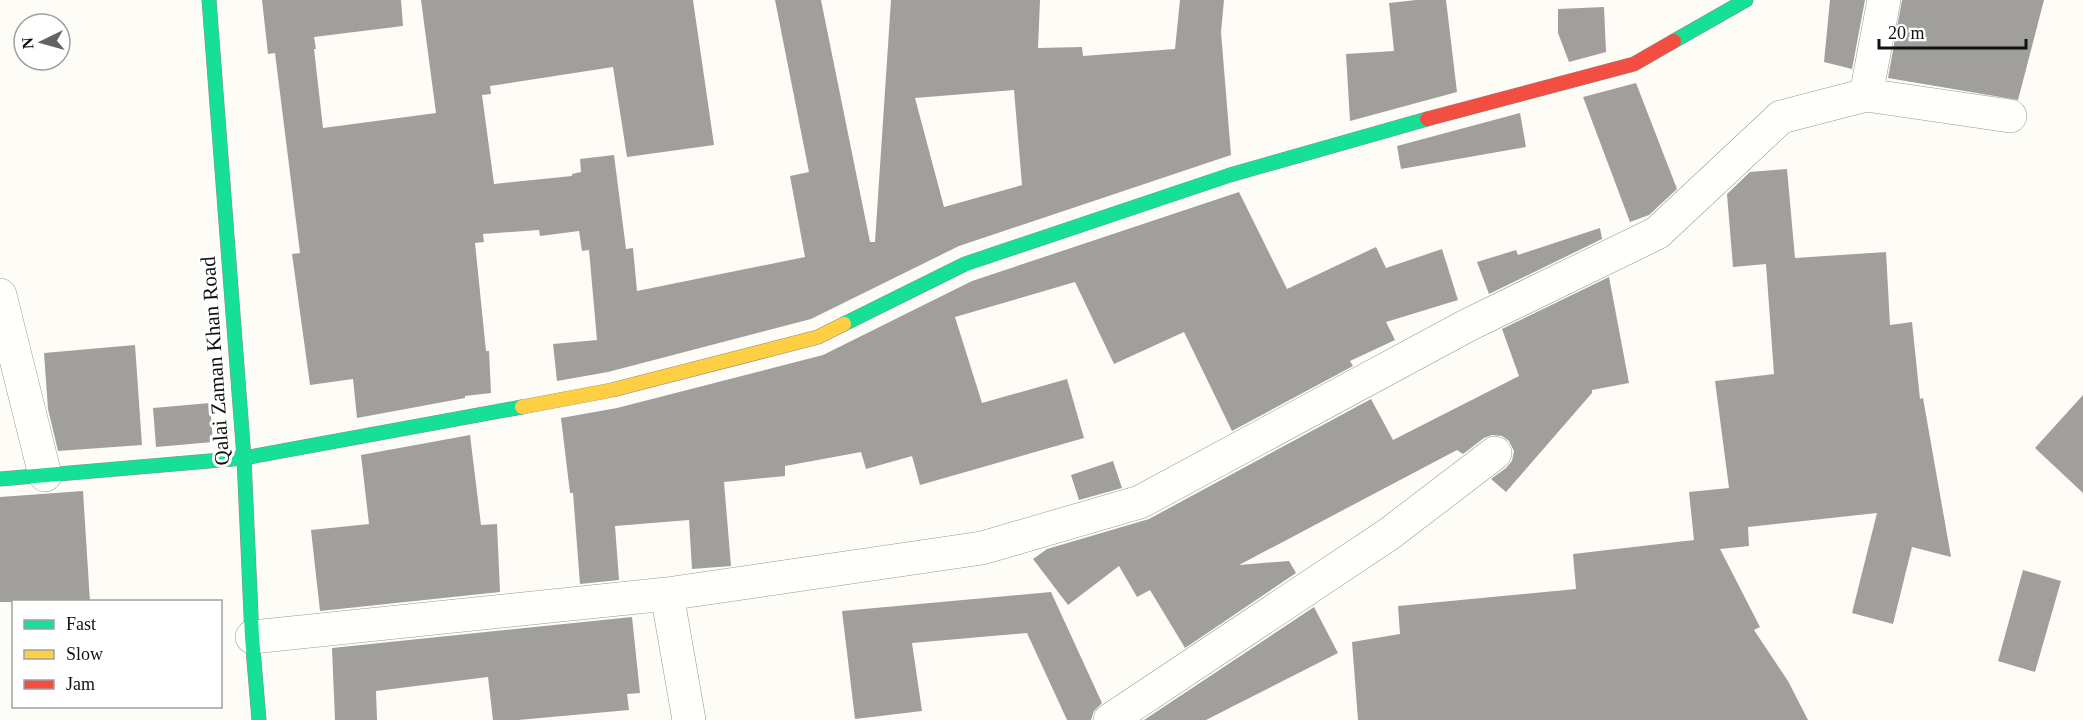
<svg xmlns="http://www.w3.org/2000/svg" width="2083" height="720" font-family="'Times New Roman',serif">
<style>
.building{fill:#a19f9c;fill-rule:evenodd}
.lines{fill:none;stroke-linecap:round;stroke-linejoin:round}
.street-casing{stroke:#979795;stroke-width:34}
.fast-casing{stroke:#8e8d8b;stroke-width:15}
.slow-casing{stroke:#8e8d8b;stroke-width:15}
.jam-casing{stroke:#8e8d8b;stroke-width:15}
.street{stroke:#fffffe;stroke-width:33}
.fast{stroke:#16e098;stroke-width:14}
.slow{stroke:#ffcf43;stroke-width:14}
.jam{stroke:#f24e42;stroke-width:14}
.labels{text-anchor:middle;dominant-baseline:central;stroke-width:6;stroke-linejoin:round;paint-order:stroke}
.street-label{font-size:21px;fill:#111;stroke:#fff}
</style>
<rect width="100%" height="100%" fill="#fdfcf7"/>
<path class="building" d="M262,0H401L403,26L314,37L316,49H314L323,128L436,113L421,0H693L714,145L627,157L613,67L490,86L491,94L482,95L494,184L572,176V174L581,172L580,159L614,155L626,249L633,248L637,291L805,257L790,176L809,172L775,0H821L870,242H875L891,0H1040L1038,48L1082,47L1083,56L1175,49L1180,0H1224L1221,32L1231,155L959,246L811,319L608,372L557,381L553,344L597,340L589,250L582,251L579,231L540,236L539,230L483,234L484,242L475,243L486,351H489L491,393L465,396V398L357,418L353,379L310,385L292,254L300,253L275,53L268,54ZM1014,90L1022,185L944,207L915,98Z
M1416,0H1446L1457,92L1350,121L1346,54L1394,51L1389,3Z
M1830,0H1865L1852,69L1824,62Z
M1902,0H2044L2018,100L1888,78Z
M1604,7L1606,52L1569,62L1558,33V9Z
M1636,83L1677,189L1649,215L1630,222L1583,97Z
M1520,113L1526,147L1401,169L1397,146Z
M1787,169L1795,258L1886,252L1890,325L1912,322L1920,399L1923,398L1951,557L1912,547L1893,624L1852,613L1877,513L1748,527L1749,546L1720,549L1760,627L1754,630L1788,681L1808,720H1358L1352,642L1400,634L1398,606L1576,589L1573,554L1694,540L1689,492L1729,488L1715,381L1774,374L1766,264L1733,267L1727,194L1750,172Z
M1239,192L1287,289L1376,247L1386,268L1442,249L1458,300L1386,322L1395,340L1350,361L1353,366L1232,431L1184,332L1114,364L1075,282L955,317L982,403L1067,379L1084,438L920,485L912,456L866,469L861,452L785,466V476L724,482L731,566L692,569L689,520L615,526L619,580L580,584L573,493H570L561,418L617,408L823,355L972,281Z
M1600,228L1602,239L1489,294L1477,262L1516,250L1518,255Z
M1609,277L1629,383L1592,390V393L1506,492L1491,479L1506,468L1512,461L1514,451L1509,441L1502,436L1492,435L1484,438L1463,454L1457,450L1239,565L1289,561L1296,573L1185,648L1150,590L1137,597L1119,566L1068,605L1033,559L1047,549L1149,519L1371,399L1393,440L1519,376L1502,329Z
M135,345L142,445L58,451L48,409L44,353Z
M2083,395V493L2035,448Z
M210,403L213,442L156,447L153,408Z
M470,435L481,525L497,524L500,592L320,611L311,530L369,524L361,455Z
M1113,461L1122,488L1079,500L1071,475Z
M83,491L90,602H0V497Z
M2023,570L2061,581L2035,672L1998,661Z
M1051,592L1102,703L1094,711L1091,720H1067L1027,633L912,643L922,711L855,719L842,611Z
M1314,607L1338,653L1206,720H1144Z
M632,617L640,693L627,694L629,710L518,720H493L488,677L376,691L377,720H335L332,648Z"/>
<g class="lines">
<defs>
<path id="street" d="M1884,0L1866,95L2010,116
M0,295L45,475
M667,594L689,720
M252,637L667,594L982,548L1140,502L1468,325L1657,233L1781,117L1866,95
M1110,720L1389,534L1495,453"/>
<path id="fast" d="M209,0L244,458L252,637L259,720
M1674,41L1746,0
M844,324L965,264L1230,175L1427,119
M0,479L244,458L522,407"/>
<path id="slow" d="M522,407L612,390L818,337L844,324"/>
<path id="jam" d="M1427,119L1634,64L1674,41"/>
</defs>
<use href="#street" class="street-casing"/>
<use href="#fast" class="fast-casing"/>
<use href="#slow" class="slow-casing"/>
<use href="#jam" class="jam-casing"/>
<use href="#street" class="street"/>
<use href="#fast" class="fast"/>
<use href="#slow" class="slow"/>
<use href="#jam" class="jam"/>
</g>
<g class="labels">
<g class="street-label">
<text transform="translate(215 361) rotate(-94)">Qalai Zaman Khan Road</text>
</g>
</g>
<rect x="12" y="600" width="210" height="108" fill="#ffffff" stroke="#a0a0a0" stroke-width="1.5"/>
<rect x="24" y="620" width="30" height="9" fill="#16e098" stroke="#a0a0a0" stroke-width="1.5"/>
<text x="66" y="630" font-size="18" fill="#111111">Fast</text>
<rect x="24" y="650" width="30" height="9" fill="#ffcf43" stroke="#a0a0a0" stroke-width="1.5"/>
<text x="66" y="660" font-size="18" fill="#111111">Slow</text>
<rect x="24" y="680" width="30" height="9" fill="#f24e42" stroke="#a0a0a0" stroke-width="1.5"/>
<text x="66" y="690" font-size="18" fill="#111111">Jam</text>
<g transform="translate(42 42) rotate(265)"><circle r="28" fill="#ffffff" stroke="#a0a0a0" stroke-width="1.5"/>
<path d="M0-4.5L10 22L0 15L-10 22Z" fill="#646362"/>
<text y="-9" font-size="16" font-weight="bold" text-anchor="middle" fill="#111111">N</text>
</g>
<path d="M1879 39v9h147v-9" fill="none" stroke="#111111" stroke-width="3"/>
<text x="1888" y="39" font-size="18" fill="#111111" stroke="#ffffff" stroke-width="4.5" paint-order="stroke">20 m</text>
</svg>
